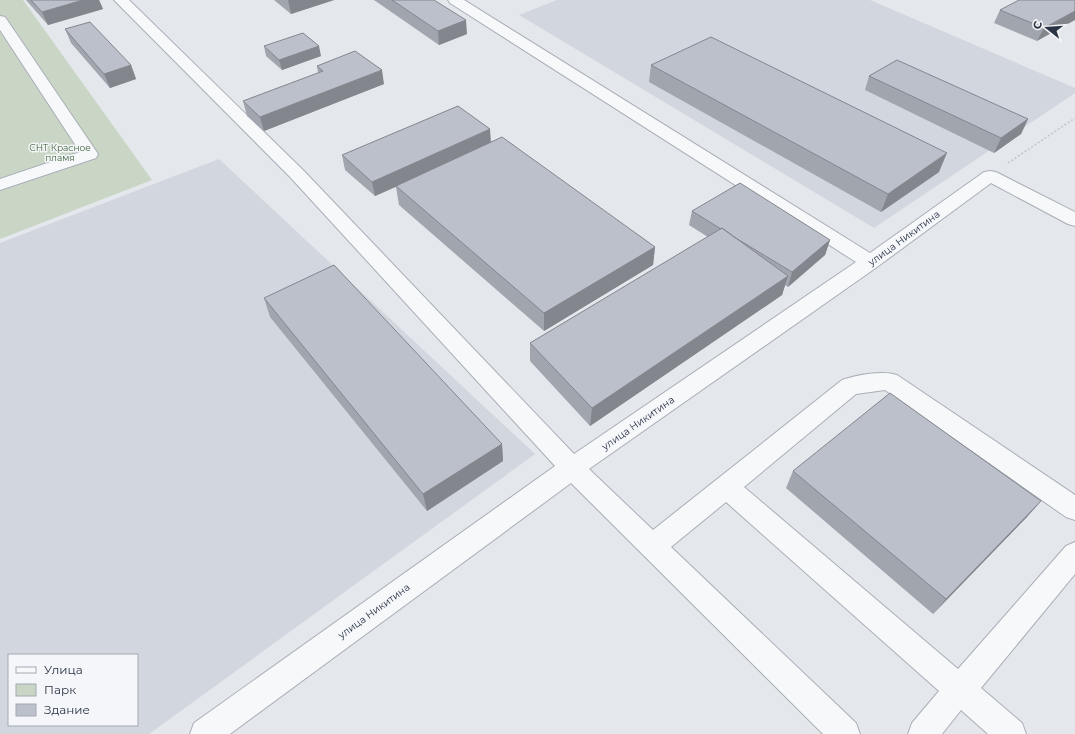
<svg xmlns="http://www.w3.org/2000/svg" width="1075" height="734" font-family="Montserrat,sans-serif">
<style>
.built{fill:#d2d6de;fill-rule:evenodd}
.green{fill:#c9d6c5}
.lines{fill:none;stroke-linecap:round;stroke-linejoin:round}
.minor-casing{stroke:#a9aeb7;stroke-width:2}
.path{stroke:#c2c5cb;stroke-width:1.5;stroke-dasharray:2 2;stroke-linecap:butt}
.minor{fill:#f7f8fa;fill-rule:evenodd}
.wall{fill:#a1a5ae}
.shaded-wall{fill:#83868d}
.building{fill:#bbc0ca;stroke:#83868d}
.labels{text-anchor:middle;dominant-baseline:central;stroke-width:3;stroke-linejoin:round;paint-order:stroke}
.far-park-label{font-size:9px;fill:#3f6138;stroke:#f4f6f9}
.street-label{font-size:10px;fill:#2b3445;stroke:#f4f6f9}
</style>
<rect width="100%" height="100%" fill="#e4e7ec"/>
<path class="built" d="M557,0H870L1075,88V93L874,228L519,15Z
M219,159L535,454L149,734H0V243ZM9,655H137V725H9Z"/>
<path class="green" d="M0,0H23L152,180L0,239Z"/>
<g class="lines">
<defs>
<path id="minor" d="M114,0H129L303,170L574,454L856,262L450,3L448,0H464L870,253L984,172L990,171L996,172L1075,212V226L1068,224L991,183L877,267L589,469L653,530L842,380C856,375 883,370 897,375L1075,495V520L1066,517L885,390L856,394L744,487L958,669L1066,546L1075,542V574L981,688L1022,723L1026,734H988L961,710L942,734H908L912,723L939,691L726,502L671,547L856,723L860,734H823L571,483L230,734H190L194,723L555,466L291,178Z
M0,16L5,17L98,154L96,158L0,190V179L80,152L0,30Z"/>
</defs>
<use href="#minor" class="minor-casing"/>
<path class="path" d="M1008,163L1075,118"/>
<use href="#minor" class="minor"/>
</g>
<path class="wall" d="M26,0H99L103,9L48,25Z
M274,0H334L291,14Z
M374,0H434L467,34L439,45Z
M1075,0L1037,41L994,23L1000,10Z
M65,29L131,65L136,79L110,88L71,43Z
M264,46L321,56L282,70L266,56Z
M651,65L939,172L881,212L649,82Z
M317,66L384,84L264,131L247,116L243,101L318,73Z
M869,76L1028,119L1021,134L994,153L865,90Z
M491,143L655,247L653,265L544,331L399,205L396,187L375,196L345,170L342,155Z
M692,211L830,240L825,255L788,287L785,285L782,295L590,426L530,361V343L708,237L689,225Z
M264,298L502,444L503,461L427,511L270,317Z
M793,471L1041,501L1026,518L933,614L786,488Z"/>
<path class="shaded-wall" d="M83,0H99L103,9L48,25L42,12Z
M288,0H334L291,14Z
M1075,11V20L1037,41L1044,28Z
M466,20L467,34L439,45L438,31Z
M319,46L321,56L282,70L279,60Z
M131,65L136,79L110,88L104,74Z
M382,70L384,84L264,131L260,117Z
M1028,119L1021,134L994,153L1001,138Z
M490,129L491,143L375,196L372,182Z
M947,153L939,172L881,212L888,194Z
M830,240L825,255L788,287L792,272Z
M655,247L653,265L544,331V313Z
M788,276L782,295L590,426L592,408Z
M502,444L503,461L427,511L423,494Z
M1041,501L1026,518L933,614L946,599Z"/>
<path class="building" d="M31,0H83L42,12Z
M392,0H434L466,20L438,31Z
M1019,0H1075V11L1044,28L1000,10Z
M90,22L131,65L104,74L65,29Z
M303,33L319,46L279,60L264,46Z
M711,37L947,153L888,194L651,65Z
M355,51L382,70L260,117L243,101L323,71L317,66Z
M897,60L1028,119L1001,138L869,76Z
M458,106L490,129L372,182L342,155Z
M502,137L655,247L544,313L396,186Z
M740,183L830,240L792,272L734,237L722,228L721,229L692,211Z
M722,228L788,276L592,408L530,343Z
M334,265L502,444L423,494L264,298Z
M890,393L1041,501L946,599L793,471Z"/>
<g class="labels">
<g class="far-park-label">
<text x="60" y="147">СНТ Красное<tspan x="60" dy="10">пламя</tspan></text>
</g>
<g class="street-label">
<text transform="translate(904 238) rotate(-36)">улица Никитина</text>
<text transform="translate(638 423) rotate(-35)">улица Никитина</text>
<text transform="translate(374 611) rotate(-36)">улица Никитина</text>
</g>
</g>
<rect x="8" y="654" width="130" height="72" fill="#f4f6f9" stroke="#a4a8b1"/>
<rect x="16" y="667" width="20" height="6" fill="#f7f8fa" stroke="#a4a8b1"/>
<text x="44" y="674" font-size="12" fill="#2b3445">Улица</text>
<rect x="16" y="684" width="20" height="12" fill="#c9d6c5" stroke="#a4a8b1"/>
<text x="44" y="694" font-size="12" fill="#2b3445">Парк</text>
<rect x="16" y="704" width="20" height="12" fill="#bbc0ca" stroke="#a4a8b1"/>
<text x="44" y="714" font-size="12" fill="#2b3445">Здание</text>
<g transform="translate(1047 28) rotate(287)" stroke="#f4f6f9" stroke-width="3" paint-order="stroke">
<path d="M0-3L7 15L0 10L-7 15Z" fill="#2b3445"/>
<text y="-6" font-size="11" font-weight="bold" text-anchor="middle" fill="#2b3445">С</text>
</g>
</svg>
